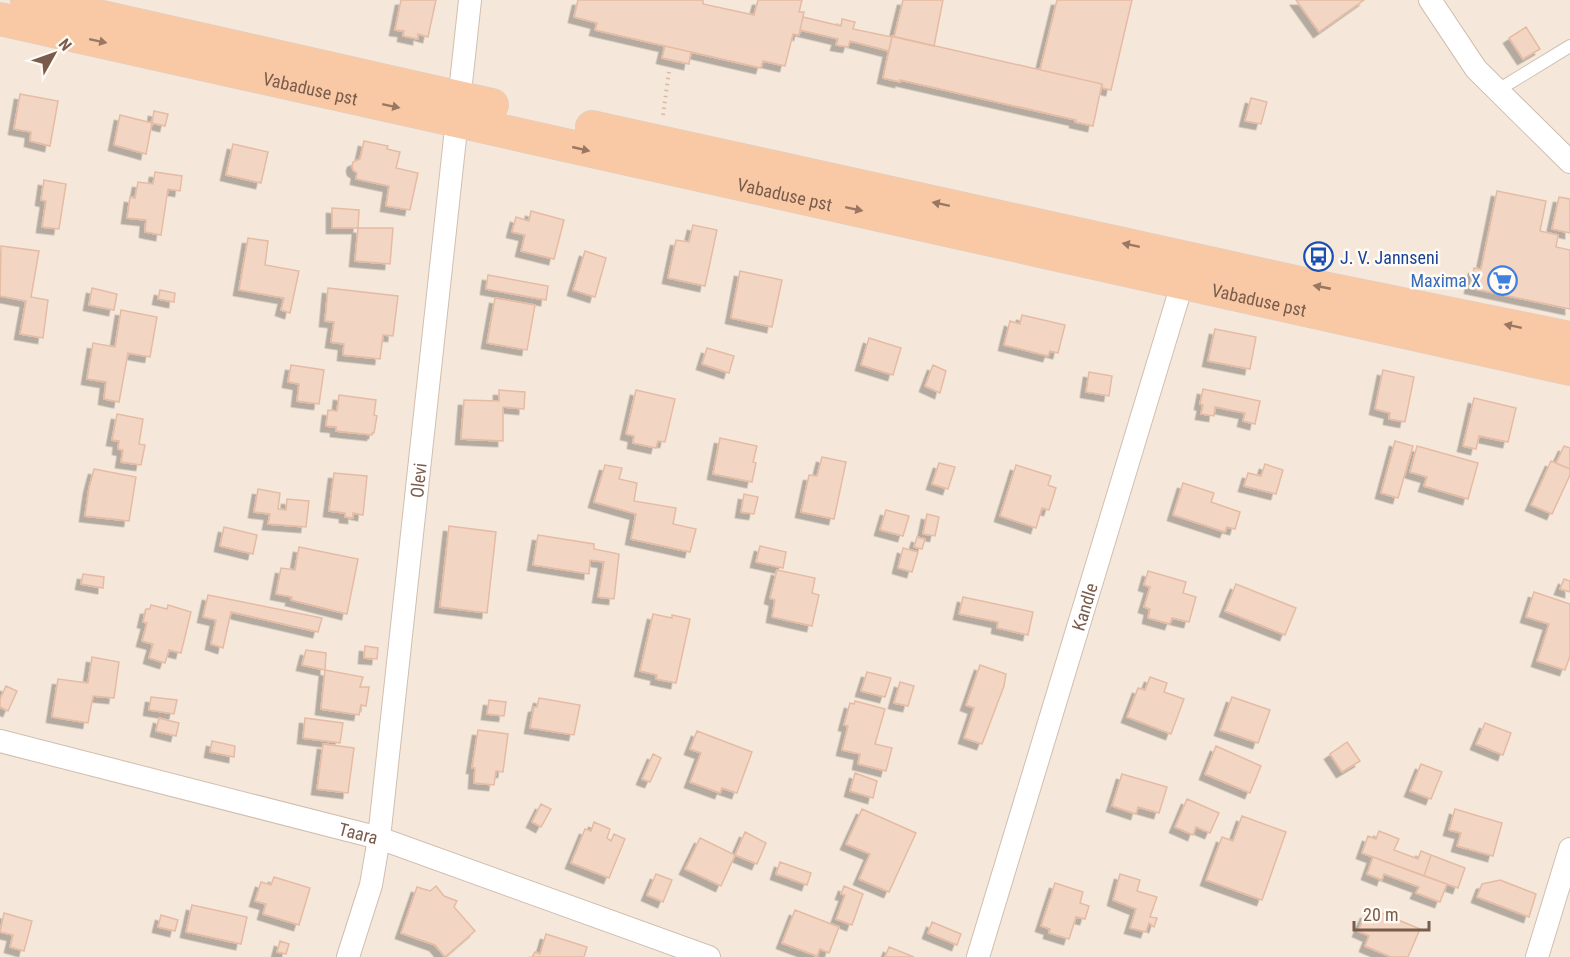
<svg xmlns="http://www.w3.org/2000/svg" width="1570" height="957" font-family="'Roboto Condensed',sans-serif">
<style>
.residential{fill:#f5e8da}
.building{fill:#f3d5c3;stroke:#e6bba3;stroke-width:1.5;filter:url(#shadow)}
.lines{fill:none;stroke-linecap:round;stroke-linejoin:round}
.service-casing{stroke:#d1beb0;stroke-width:14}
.minor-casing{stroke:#d1beb0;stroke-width:24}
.trunk-casing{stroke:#dad1cd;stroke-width:34}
.path{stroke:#d9b8a5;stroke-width:4;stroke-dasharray:1.5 4.5;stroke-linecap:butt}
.service{stroke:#fff;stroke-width:12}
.minor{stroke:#fff;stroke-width:22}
.trunk{stroke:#f9c8a4;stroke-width:33}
.oneway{fill:#9a7763}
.labels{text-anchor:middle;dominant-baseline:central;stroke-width:5;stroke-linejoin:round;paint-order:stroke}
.street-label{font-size:18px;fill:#7a5c4d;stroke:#fffaf3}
.transit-label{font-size:18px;fill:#164399;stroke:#fffaf3;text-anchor:start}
.shop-label{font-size:18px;fill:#366cbe;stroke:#fffaf3;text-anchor:end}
</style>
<defs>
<filter id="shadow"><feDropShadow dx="-5.5" dy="5.5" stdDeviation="0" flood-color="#0004"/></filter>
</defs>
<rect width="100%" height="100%" fill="#fdf6ec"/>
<path class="residential" d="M0,0H1570V957H0Z"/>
<path class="building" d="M401,0H436L428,37L418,34V39L403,36L404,31L395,30Z
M578,0H703V4L754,15L758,0H802L799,12H804L799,35L793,34L785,66L763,61L761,68L595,30L597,23L574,17Z
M903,0H943L934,46L894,37Z
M1057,0H1132L1111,90L1102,88V84L1040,70Z
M1296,0H1364L1319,32Z
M803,17L841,26L842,19L855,22L853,29L892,37L889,51L850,41L848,47L836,45L838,39L800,30Z
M1526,27L1540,49L1523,59L1509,38Z
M892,36L1102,84L1093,126L1075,122L1076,120L900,80V82L883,78Z
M665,46L691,52L689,64L662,58Z
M20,94L58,101L50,146L30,141L31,132L14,129Z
M1251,98L1267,102L1261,124L1245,121Z
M154,111L168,114L165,126L152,123Z
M120,115L152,123L146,154L114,145Z
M364,141L388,146L387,149L400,152L396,168L418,173L410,210L386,206L389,186L356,179L357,173L353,170L352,166L353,162L360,159Z
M233,144L268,152L261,183L226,175Z
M155,172L182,176L180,191L168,189L161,235L145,232L146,220L127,218L130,197L135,198L138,182L153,184Z
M44,180L66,184L59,229L42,227L46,201L41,200Z
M1497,191L1546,201L1540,231L1558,235L1556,247L1570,250V309L1470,288L1474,268L1481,269Z
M1559,197L1570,199V233L1552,229Z
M332,208L359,210L358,228H332Z
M531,211L564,220L554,259L521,251L525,235L512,232L516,217L529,221Z
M693,225L717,230L705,286L668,278L676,240L689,242Z
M358,228H393L390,264L355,261Z
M248,238L268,241L265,265L299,271L290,313L281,310L284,298L239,290Z
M1,246L39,251L31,297L48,300L43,338L20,334L26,301L0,296Z
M585,251L606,258L595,297L573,290Z
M740,271L782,280L772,327L731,318Z
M488,275L548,286L546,300L486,289Z
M92,288L117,294L114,310L89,305Z
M328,288L398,296L393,336L383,335L380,359L343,355L344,344L331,342L334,322L325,321Z
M160,290L175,293L174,302L158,299Z
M495,298L535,305L527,350L487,343Z
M121,310L157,317L150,357L128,353L119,402L104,399L106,382L87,379L93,343L115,347Z
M1022,315L1065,325L1058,353L1050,351L1048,356L1004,345L1010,321L1020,324Z
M1215,329L1256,337L1250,369L1208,361Z
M869,338L901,348L893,375L861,365Z
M707,348L734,356L729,373L702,364Z
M291,365L324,370L319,404L297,401L299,384L288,382Z
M933,365L946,371L940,393L925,386Z
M1383,370L1414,377L1405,422L1389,419L1390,413L1375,409Z
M1089,372L1112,376L1109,396L1086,392Z
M1203,389L1260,401L1255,424L1243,421L1245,413L1215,407L1214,416L1201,414L1203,405L1200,404Z
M499,390L525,392L524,409L503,407V441L461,439L464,400L499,401Z
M636,390L675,399L665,442L658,441L656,448L633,443L634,436L626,434Z
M339,395L376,400L374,415L377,416L374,433H372V435L336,431V427L326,426L328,410L337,411Z
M1474,398L1516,408L1508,442L1479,436L1476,449L1463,446Z
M117,414L143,419L139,444L145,445L141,465L121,462L123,450L118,449L119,441L112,440Z
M720,438L757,446L753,462L756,463L752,482L713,474Z
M1395,441L1413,446L1398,498L1381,493Z
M1417,446L1478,463L1468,499L1424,486L1427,477L1410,472Z
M1564,446L1570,448V469L1556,463Z
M822,457L846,462L834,519L801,512L809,475L817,476Z
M1551,461L1570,469V475L1552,514L1531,505Z
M939,463L955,467L948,489L932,484Z
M1265,464L1283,470L1276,494L1244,486L1248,473L1261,476Z
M605,465L622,468L619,479L637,483L634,501L676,508L673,524L696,529L690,552L631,539L636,514L594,502Z
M1016,465L1051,476L1048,485L1056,488L1049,510L1042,508L1036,528L1000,516Z
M94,469L136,477L129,521L85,516L89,488Z
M334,473L367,476L363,515L353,513V518L345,517V513L329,511Z
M1183,483L1214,493L1211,502L1240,512L1235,529L1227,527L1225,532L1173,515Z
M258,489L280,493L278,509L286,510L287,499L309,501L306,527L268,524L270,514L254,512Z
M744,494L758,497L754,514L741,512Z
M886,510L909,516L903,536L880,530Z
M927,514L939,517L935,536L923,534Z
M449,526L496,532L487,613L440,607Z
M224,527L257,535L253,554L220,546Z
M538,535L594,544V549L619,554L614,599L598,597L604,562L590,560L589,574L533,565Z
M917,537L925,539L922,549L914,547Z
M760,546L786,552L783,568L756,562Z
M299,547L358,559L347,614L291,600L292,597L276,594L281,568L295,570Z
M903,548L918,552L912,572L898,568Z
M777,570L815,578L812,593L819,595L812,626L772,617L775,600L770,598Z
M1148,571L1186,582L1183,593L1196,597L1189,622L1172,618L1170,624L1148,618L1150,609L1144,607L1150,587L1144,585Z
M83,574L104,577L103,588L81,584Z
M1564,579L1570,581V592L1560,589Z
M1236,584L1296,608L1285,635L1225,611Z
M1534,592L1570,604V656L1565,670L1537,661L1549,624L1526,617Z
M208,595L322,618L318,632L231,612L223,648L211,644L216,620L203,617Z
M963,597L1033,612L1028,635L997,628L998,622L959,614Z
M151,605L167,609L168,605L191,612L181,653L169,650L165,663L149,658L153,644L142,641L147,623L143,622L146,609H150Z
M653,614L672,618V615L690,619L676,683L656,679L657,675L640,671Z
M365,646L378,648L377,659L364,658Z
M306,650L326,653L325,670L302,665Z
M92,657L119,662L114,698L93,696L88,723L52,717L58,679L88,683Z
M980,665L1006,674L1004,686L982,744L964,738L974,708L966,705Z
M325,670L363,677L360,687H369L366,706L361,705L359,715L321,709Z
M867,672L891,678L885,697L861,691Z
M1150,677L1167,683L1164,692L1184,699L1171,734L1127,717L1138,688L1145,690Z
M900,682L914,686L908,706L894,703Z
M6,686L17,691L8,711L0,707V699Z
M151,697L177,700L174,714L149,710Z
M1232,697L1270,710L1258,743L1220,730Z
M539,698L580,705L574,735L530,728L534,707H537Z
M489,700L506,702L504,716L487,714Z
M855,701L885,709L875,744L892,748L886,771L858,764L860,754L842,750L848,726L844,725L850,703L854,704Z
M159,718L179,723L176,736L156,731Z
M305,718L343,723L340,743L303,738Z
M1485,723L1511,733L1503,755L1476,744Z
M478,730L508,734L503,772L496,771L494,785L474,783L475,768H472Z
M697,731L752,752L737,793L722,788L720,793L690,782L701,753L690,749Z
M212,741L235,746L234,757L210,752Z
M1347,742L1360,761L1342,772L1330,754Z
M323,744L354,748L348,793L317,789Z
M1216,746L1261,766L1250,793L1205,774Z
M653,754L661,758L650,782L642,779Z
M1421,764L1442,772L1431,799L1410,791Z
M855,773L877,781L873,798L850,791Z
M1122,774L1167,787L1159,813L1138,807L1136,814L1112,806Z
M1187,799L1219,813L1210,833L1196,827L1193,835L1175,827Z
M541,804L551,809L541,827L532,822Z
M862,809L916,833L889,892L859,879L870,854L846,844Z
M1455,809L1502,823L1493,856L1457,846L1461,833L1449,830Z
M1242,816L1286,832L1262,900L1206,880L1222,837L1233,841Z
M594,822L610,829L607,838L611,841L614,834L625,839L609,878L571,863L585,829L591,831Z
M1379,831L1399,839L1394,850L1418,859L1421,851L1431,855L1424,876L1362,853L1368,836L1376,839Z
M745,832L766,843L757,864L735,855Z
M700,838L735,855L721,886L685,869Z
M1431,855L1465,868L1458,888L1424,876Z
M1373,857L1447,884L1440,902L1416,893L1419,887L1384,874L1382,880L1367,874Z
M780,862L811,873L807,885L776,874Z
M656,874L672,880L663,902L647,895Z
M1120,874L1140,880L1137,891L1157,897L1150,917L1157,918L1154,927L1149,923L1146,932L1130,928L1136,909L1113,900Z
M274,877L310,888L299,925L263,914L266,904L255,901L261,882L271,885Z
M1500,880L1536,894L1529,917L1477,897L1482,884Z
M1055,883L1083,892L1080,903L1089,906L1085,919L1076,917L1069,939L1049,933L1050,929L1041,926Z
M436,886L444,896L457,901L454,907L475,931L445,957L435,945L401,933L417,887L430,891Z
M844,886L863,894L852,925L836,919L845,895L841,894Z
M192,905L247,917L241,944L186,932Z
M795,910L839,927L829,953L820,949L817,956L782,943Z
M1379,912L1420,929L1408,957H1391L1365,946L1369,936L1358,931L1366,913L1377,917Z
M4,913L32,921L24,951L10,947L13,935L0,932Z
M161,915L178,920L175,931L158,927Z
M932,922L961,934L957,945L928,933Z
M546,934L587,947L584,957H532L535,952L540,954Z
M280,941L289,944L286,954L277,952Z
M889,947L914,957H885Z"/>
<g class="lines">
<defs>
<path id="service" d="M1498,90L1570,46"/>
<g id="minor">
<path d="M1430,0L1476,69L1570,162"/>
<path id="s1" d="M0,741L379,838L709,957"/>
<path id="s2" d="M348,957L371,885L379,838L470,0"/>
<path id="s3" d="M978,957L1186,271"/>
<path d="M1537,957L1570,849"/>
</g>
<g id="trunk">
<path d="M27,0L492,105"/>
<path id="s4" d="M0,19L1570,369"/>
<path d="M592,127L1309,285L1570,338"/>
</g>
</defs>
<use href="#service" class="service-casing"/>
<use href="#minor" class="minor-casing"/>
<use href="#trunk" class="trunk-casing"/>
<path class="path" d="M663,115L669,71"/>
<use href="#service" class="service"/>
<use href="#minor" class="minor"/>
<use href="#trunk" class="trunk"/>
</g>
<defs><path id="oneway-solid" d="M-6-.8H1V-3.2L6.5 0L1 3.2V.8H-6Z" transform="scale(1.5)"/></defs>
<g class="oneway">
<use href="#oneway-solid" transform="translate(98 41) rotate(12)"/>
<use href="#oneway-solid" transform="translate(391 106) rotate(12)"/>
<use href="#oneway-solid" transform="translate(581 149) rotate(13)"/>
<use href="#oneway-solid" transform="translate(941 204) rotate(-168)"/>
<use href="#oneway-solid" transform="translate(854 209) rotate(12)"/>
<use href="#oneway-solid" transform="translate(1131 245) rotate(-168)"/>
<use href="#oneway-solid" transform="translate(1322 287) rotate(-169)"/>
<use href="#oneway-solid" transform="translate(1513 326) rotate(-168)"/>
</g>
<defs>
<symbol id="bus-ring" viewBox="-11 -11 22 22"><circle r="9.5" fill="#fffaf3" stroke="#1a4fb4" stroke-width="1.5"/><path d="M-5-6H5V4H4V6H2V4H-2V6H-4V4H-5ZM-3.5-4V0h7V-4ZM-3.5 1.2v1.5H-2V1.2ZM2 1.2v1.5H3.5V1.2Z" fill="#1a4fb4"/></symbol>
<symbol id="supermarket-ring" viewBox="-11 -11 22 22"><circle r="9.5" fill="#fffaf3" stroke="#3f7fe0" stroke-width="1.5"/><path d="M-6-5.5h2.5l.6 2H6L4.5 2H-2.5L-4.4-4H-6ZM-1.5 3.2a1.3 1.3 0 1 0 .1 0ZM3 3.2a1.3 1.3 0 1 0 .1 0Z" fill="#3f7fe0"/></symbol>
</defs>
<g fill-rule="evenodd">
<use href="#bus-ring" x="1302" y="240" width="33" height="33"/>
<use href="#supermarket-ring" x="1486" y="264" width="33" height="33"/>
</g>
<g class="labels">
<g class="street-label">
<text stroke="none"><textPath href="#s4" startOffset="318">Vabaduse pst</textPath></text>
<text stroke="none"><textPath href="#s4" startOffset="804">Vabaduse pst</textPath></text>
<text stroke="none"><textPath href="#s4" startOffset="1290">Vabaduse pst</textPath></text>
<text stroke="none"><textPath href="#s2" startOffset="483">Olevi</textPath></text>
<text stroke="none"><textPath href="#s3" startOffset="366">Kandle</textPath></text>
<text stroke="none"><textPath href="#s1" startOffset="370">Taara</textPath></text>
</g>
<g class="transit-label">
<text x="1340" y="257">J. V. Jannseni</text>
</g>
<g class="shop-label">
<text x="1481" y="280">Maxima X</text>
</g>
</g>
<g transform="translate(54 54) rotate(50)" stroke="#fffaf3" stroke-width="4.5" paint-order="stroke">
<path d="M0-4.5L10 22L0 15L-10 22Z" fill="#7a5c4d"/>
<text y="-9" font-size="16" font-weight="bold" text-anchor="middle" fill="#7a5c4d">N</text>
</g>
<path d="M1354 921v9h75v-9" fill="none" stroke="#7a5c4d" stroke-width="3"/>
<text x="1363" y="921" font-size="18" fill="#7a5c4d" stroke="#fffaf3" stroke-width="4.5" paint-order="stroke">20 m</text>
</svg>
